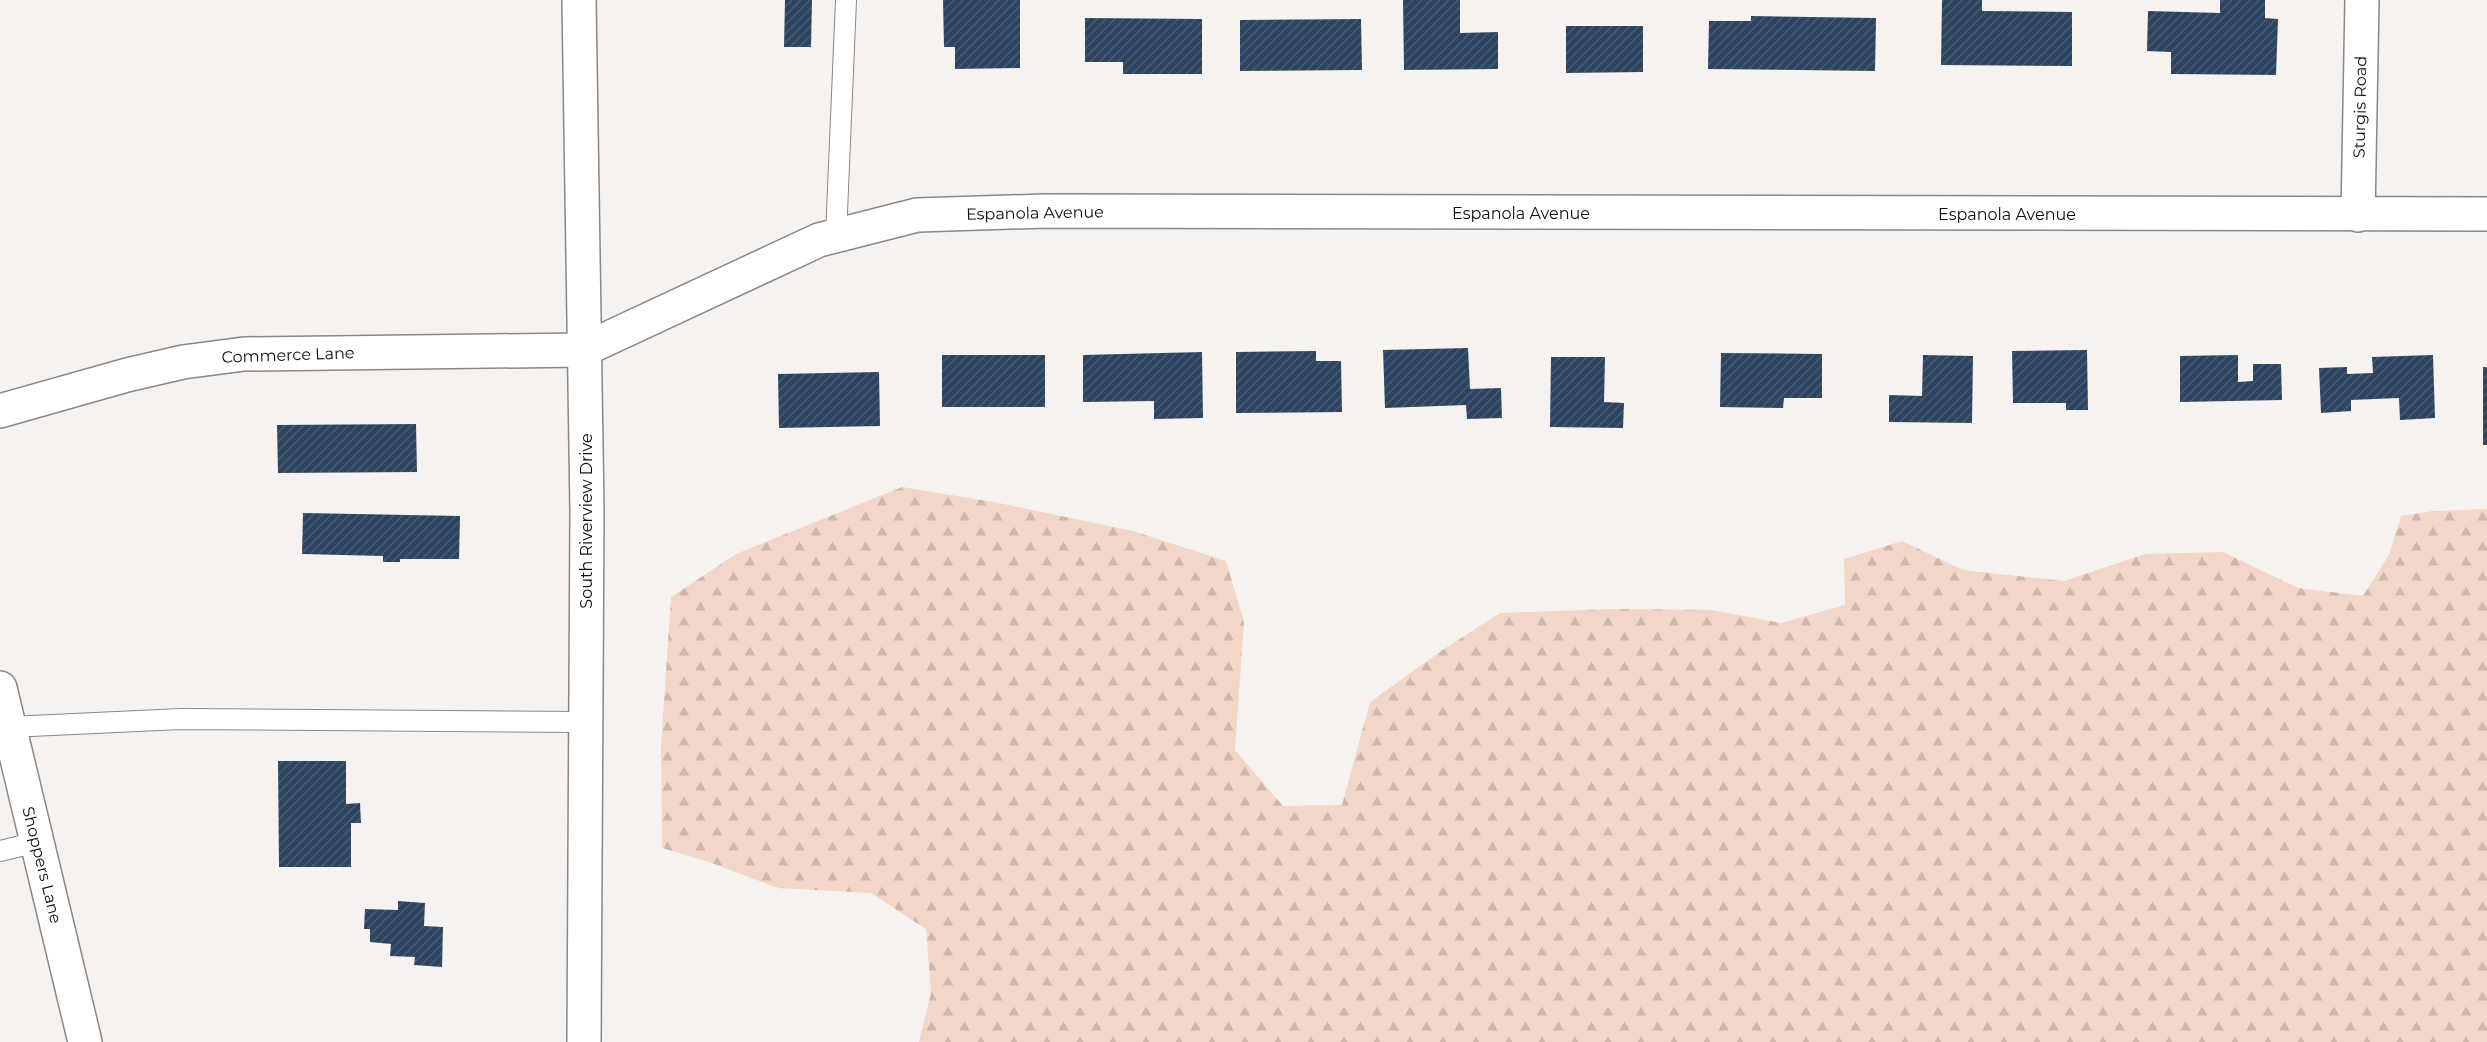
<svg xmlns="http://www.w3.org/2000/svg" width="2487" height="1042" font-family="Montserrat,sans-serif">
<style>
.forest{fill:url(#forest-firs)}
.building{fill:url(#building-hatch)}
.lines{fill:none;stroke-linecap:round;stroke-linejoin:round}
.lane-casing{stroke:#8a8785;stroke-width:22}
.street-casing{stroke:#8a8785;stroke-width:36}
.secondary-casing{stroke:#8a8785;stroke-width:36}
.lane{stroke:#fff;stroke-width:20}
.street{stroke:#fff;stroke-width:33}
.secondary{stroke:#fff;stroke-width:33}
.labels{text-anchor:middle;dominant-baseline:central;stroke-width:6;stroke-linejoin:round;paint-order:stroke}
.street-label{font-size:16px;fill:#0f0e0e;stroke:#fff}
</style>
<defs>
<pattern id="forest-firs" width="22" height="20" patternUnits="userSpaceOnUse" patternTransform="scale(1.5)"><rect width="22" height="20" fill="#f2d7c8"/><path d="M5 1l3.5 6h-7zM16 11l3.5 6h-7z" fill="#ceb7ab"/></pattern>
<pattern id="building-hatch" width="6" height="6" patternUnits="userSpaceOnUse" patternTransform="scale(1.5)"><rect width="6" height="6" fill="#2d4460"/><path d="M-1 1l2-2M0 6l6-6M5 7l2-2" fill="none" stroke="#495b71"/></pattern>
</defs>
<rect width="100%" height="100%" fill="#f6f2f0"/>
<path class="forest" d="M902,487L994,502L1133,531L1226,561L1244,622L1235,750L1283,806L1342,805L1370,702L1444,649L1500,613L1612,609L1711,610L1781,623L1845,605L1844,559L1902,541L1963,570L2064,581L2145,554L2223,552L2298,588L2363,596L2389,555L2401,516L2433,511L2487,509V1042H919L931,993L926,929L871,893L778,888L709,862L662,848L661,746L671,597L736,554Z"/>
<path class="building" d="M785,0H812L811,47H784Z
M943,0H1020V68L955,69V47H944Z
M1403,0H1460V33L1498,32V69L1404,70Z
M1942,0H1982V11L2072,12V66L1941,65Z
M2220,0H2265V18L2278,19L2276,75L2171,74V52L2147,51L2148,11L2220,13Z
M1751,16L1876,18L1875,71L1708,69L1709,21H1751Z
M1085,18L1202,19V74H1123V62H1085Z
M1361,19L1362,70L1240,71V20Z
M1566,26H1643V72L1566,73Z
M1468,348L1470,389L1501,388L1502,418L1467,419L1466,405L1385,408L1383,350Z
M2087,350L2088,410H2066V403H2013L2012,351Z
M1316,351V361H1341L1342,412L1236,413V352Z
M1202,352L1203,418L1154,419V401L1083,402V355Z
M1721,353L1822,354V398H1784L1783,408L1720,407Z
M942,355H1045V407H942Z
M1923,355L1973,356L1972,423L1889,422V395L1922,396Z
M2238,355V382L2253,381V364H2281L2282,400L2180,402V356Z
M2433,355L2435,418L2400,420L2399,398L2351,400V411L2321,413L2319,368L2347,367V374L2373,373L2372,357Z
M1551,357H1605L1604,402L1624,403L1623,428L1550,427Z
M2483,367H2487V445H2483Z
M879,372L880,426L779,428L778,374Z
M416,424L417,472L278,473L277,425Z
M303,513L460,516L459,559H400V562H383V556L302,554Z
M278,761H346V804L360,803L361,823H351V867H279Z
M398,901L425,903L424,926L443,927L442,967L414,965L415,957L390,956L391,944L370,942V929H364L365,909L398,910Z"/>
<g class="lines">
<defs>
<path id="lane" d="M836,236L846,0
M9,727L181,719L586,722
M0,851L37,842"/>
<path id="street" d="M2358,215L2362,0
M0,411L127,375L183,362L244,354L583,350L819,240L917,215L1045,211L2487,214
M0,688L85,1042"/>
<path id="secondary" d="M579,0L587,511L584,1042"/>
</defs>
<use href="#lane" class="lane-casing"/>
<use href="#street" class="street-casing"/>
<use href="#secondary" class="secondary-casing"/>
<use href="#lane" class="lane"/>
<use href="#street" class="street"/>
<use href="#secondary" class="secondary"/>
</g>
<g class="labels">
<g class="street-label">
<text transform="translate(2360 107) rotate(-89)">Sturgis Road</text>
<text transform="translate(1035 213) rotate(-1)">Espanola Avenue</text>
<text x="1521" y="213">Espanola Avenue</text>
<text x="2007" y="214">Espanola Avenue</text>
<text transform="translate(288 355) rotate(-2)">Commerce Lane</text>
<text transform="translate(586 521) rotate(-90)">South Riverview Drive</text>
<text transform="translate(42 865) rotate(76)">Shoppers Lane</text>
</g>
</g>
</svg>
